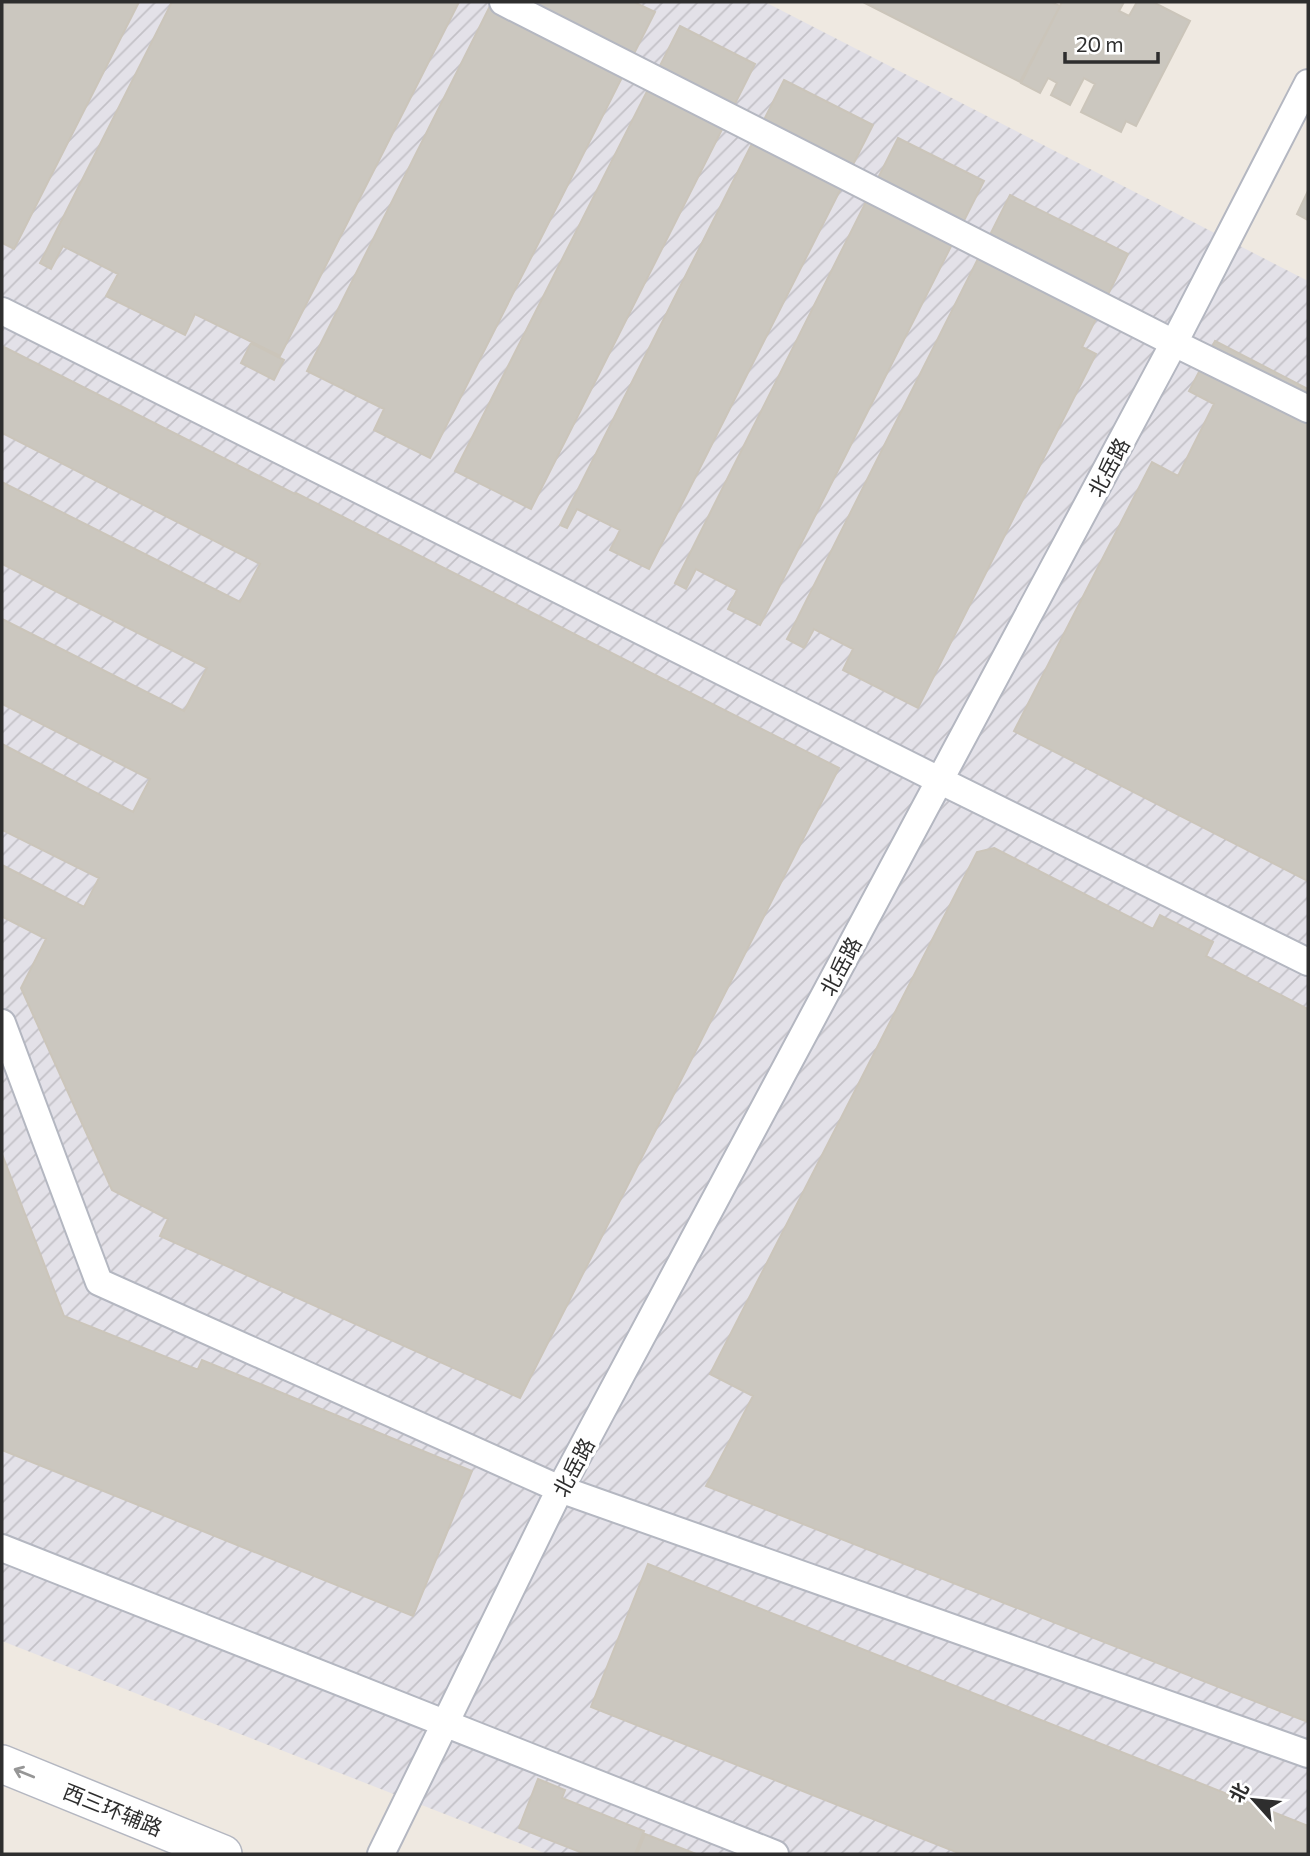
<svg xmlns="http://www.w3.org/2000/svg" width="1310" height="1856" font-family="Commissioner,'Noto Sans SC',sans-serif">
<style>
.industrial{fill:url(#industrial-furrows)}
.building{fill:#cbc7bf;stroke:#cbc5ba;stroke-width:2}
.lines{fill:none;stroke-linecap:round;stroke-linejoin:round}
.minor-casing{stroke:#b4b7c1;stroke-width:30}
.secondary-casing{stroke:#b4b7c1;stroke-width:40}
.minor{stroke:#fff;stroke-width:26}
.secondary{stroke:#fff;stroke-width:37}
.oneway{stroke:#969696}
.labels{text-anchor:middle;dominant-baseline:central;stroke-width:7;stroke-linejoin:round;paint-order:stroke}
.street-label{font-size:21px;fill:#2e2e2e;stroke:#fff}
</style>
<defs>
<pattern id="industrial-furrows" width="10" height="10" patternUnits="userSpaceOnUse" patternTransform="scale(1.75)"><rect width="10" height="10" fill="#e3e1e8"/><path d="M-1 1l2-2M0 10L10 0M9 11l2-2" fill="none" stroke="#c3c1c7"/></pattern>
</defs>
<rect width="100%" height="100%" fill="#efe9e1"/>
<path class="industrial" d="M2,2H765L1308,281V1854H547L2,1641Z"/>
<path class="building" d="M2,2H139L14,249L2,243Z
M172,2H459L280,356L195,314L185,335L106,296L118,274L63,246L51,269L40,263Z
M492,2H634L655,12L430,458L374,430L384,409L307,371Z
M863,2H1051L1060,6L1020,82Z
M1062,2H1124L1119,11L1129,16L1137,2H1153L1190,21L1136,126L1126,121L1121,132L1081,112L1095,84L1084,78L1070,105L1051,95L1057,83L1048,78L1040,93L1021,83Z
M680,26L755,64L531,509L455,471Z
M784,80L873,125L649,569L610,550L620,530L577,509L567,528L560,525Z
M898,138L984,181L760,625L728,609L737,590L696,569L686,589L675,583Z
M1308,191V220L1297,214Z
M1010,195L1128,254L1082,347L1096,354L918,708L843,670L853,649L814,629L804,648L787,639Z
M1215,341L1308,389V881L1014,731L1152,462L1178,476L1214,404L1189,391Z
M251,343L284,360L274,380L241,363Z
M2,346L295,494L296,493L839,768L520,1398L160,1236L168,1219L112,1190L21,988L46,939L3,917L2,913V865L84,907L99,878L2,830V744L133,812L150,779L2,704V619L184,711L207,668L2,564V482L240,602L260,564L2,433Z
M994,848L1153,929L1160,915L1213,942L1206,956L1308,1009V1722L706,1486L753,1396L710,1374L977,852Z
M2,1154L64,1316L196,1369H198L202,1360L472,1471L413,1616L2,1450Z
M648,1564L1308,1826V1854H961L591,1707Z
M538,1779L565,1790L562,1798L644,1831L635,1854H585L519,1828Z
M645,1834L696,1854H637Z"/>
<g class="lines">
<defs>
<path id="minor" d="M503,2L1174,343L1308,409
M2,311L939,780L1308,962
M2,1023L99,1282L560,1489L1308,1754
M2,1548L775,1854
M381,1854L560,1489L1174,343L1308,83"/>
<path id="secondary" d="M2,1764L223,1854"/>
</defs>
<use href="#minor" class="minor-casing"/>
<use href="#secondary" class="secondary-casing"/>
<use href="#minor" class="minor"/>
<use href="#secondary" class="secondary"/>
</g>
<defs><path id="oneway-shaft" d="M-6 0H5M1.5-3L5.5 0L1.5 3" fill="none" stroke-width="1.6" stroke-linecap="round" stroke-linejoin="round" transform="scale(1.75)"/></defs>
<use class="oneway" href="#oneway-shaft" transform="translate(24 1773) rotate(-158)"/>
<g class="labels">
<g class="street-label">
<text transform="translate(1108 467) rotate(-62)">北岳路</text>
<text transform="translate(840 966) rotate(-62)">北岳路</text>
<text transform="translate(573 1467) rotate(-62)">北岳路</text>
<text transform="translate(113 1809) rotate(22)">西三环辅路</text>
</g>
</g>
<rect width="1310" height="1856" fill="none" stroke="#2e2e2e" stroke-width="7"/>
<g transform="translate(1254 1800) rotate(297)" stroke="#ffffff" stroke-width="5" paint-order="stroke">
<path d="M0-5L12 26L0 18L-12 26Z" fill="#2e2e2e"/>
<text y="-10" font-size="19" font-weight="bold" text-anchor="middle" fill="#2e2e2e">北</text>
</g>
<path d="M1065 52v10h93v-10" fill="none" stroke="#2e2e2e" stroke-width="3.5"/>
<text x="1076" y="52" font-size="21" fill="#2e2e2e" stroke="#ffffff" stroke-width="5" paint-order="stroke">20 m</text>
</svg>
